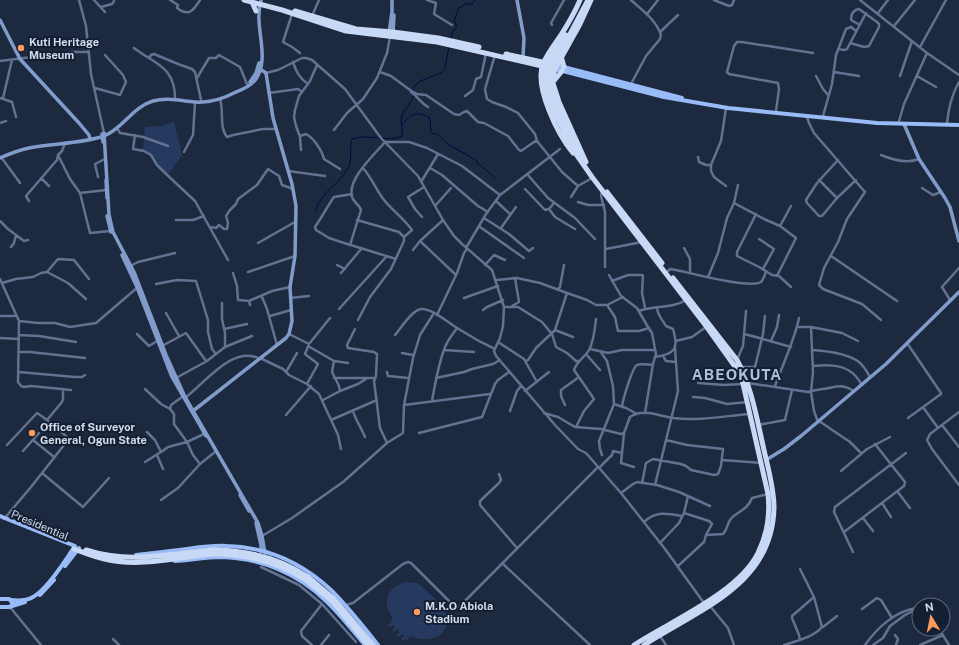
<svg xmlns="http://www.w3.org/2000/svg" width="959" height="645" font-family="'Public Sans',sans-serif">
<style>
.green{fill:#263a60}
.lines{fill:none;stroke-linecap:round;stroke-linejoin:round}
.stream{stroke:#000642;stroke-width:1}
.street{stroke:#627290;stroke-width:2.5}
.secondary{stroke:#819ccb;stroke-width:3.5}
.primary{stroke:#99bcf9;stroke-width:4}
.highway{stroke:#c8d9f6;stroke-width:5}
.highway-bridge{stroke:#c8d9f6;stroke-width:5}
.poi-dot{fill:#ff9b5b;stroke:#141f34;stroke-width:1.5}
.labels{text-anchor:middle;dominant-baseline:central;stroke-width:4;stroke-linejoin:round;paint-order:stroke}
.poi-label{font-size:11px;font-weight:bold;fill:#d2dbe9;stroke:#141f34;text-anchor:start}
.street-label{font-size:11px;fill:#d2dbe9;stroke:#141f34}
.district-label{font-size:15px;font-weight:bold;letter-spacing:1px;fill:#b0bfdb;stroke:#141f34}
</style>
<rect width="100%" height="100%" fill="#1d293e"/>
<path class="green" d="M174,122L182,155L168,175L158,166L156,159L151,155L143,151L145,127L161,126Z
M405,582L417,583L421,586C429,594 440,602 445,612C455,634 429,645 411,636L407,640L405,639L403,641L401,639L404,636L402,634L399,637L397,635L400,632L397,629L394,632L392,630L395,627L393,625L390,627L388,626L393,618C381,603 387,587 405,582Z"/>
<g class="lines">
<path class="stream" d="M451,40L452,32L456,29V24L454,21L459,8L466,4H472L475,0
M414,92L413,89C419,78 432,78 442,72L445,68L449,46
M402,125C410,114 417,110 430,118L431,132L433,134L436,133L449,145L476,160L477,163L485,169L496,179
M315,212C321,191 337,187 347,170C353,161 349,149 352,139C369,133 389,143 402,136C403,129 400,122 402,116C404,108 412,103 414,95"/>
<path class="street" d="M79,0L86,26L91,74L104,133
M94,0L105,12
M170,0L178,5L177,8C189,17 193,11 200,0
M427,0L436,3L434,14L452,25
M631,0C642,10 656,20 661,35L660,39L646,56L631,84
M714,0L729,6L732,5L734,0
M860,0L927,53L959,75
M101,7L112,4L114,1
M878,13L888,0
M292,14L283,42L292,47L300,53
M647,14L658,0
M312,16L319,0
M552,25L551,23L564,0
M894,26L915,0
M660,32L678,15
M850,43L864,47L869,46L879,27V24L877,22L859,9C853,10 851,14 851,20L860,25
M920,47L946,0
M134,48C153,63 175,66 175,98
M838,49L845,50L847,49L866,13
M495,55L485,89L487,99L492,102L506,107L518,113L535,134L537,141L562,172L578,186
M149,58L151,55L154,54L178,64L192,69L195,72L201,100
M0,61L72,52H89
M293,62C296,71 299,78 308,84
M380,72L391,76L410,90L417,94L426,95L454,114L459,115L464,112L467,111L478,122L484,123L508,136L519,150L521,151L537,140
M834,72L859,76
M266,73L278,70L302,58H306L312,60L345,89L381,138L418,176L443,220L454,236L462,244L492,270L504,307L503,326L500,338L494,351L496,356L555,425L578,449L586,453L621,493L665,549L704,603
M816,76L823,89L828,95
M900,76L912,41
M917,76L936,87
M197,78L209,58H216L219,55L240,67L247,84
M95,88L120,95L126,82L123,75L105,55
M411,92C418,97 420,102 428,107
M269,93L298,89L302,92
M465,96L473,90L476,79L481,77L486,53
M0,98L12,102L16,117
M3,98L12,60
M220,99C224,110 219,128 227,137L233,135L263,129H276
M726,108L721,141L711,165V171L714,177L726,186
M776,111L779,89L778,83L729,74L727,72L734,46L737,42H742L813,53
M823,116L832,84L836,55L846,29L851,27L856,31
M807,117L809,123L814,133L865,192L847,219L838,242L824,268L819,285L823,289L862,304L881,320
M899,121L904,104L927,53
M0,123L6,121
M947,123C949,108 951,96 959,82
M117,128L120,133L143,137L168,146
M334,130L347,113L363,99L377,78L387,53L390,37
M135,135L133,149L144,151L151,155L157,165L165,173L195,201L228,260
M300,136L306,134C314,138 322,151 324,159L340,169
M301,150L300,137L296,126L294,117L295,110L299,96L310,81L317,65
M184,152L193,135L195,102
M58,155L70,179L80,193L90,233L110,231
M881,155C893,160 907,164 919,159
M1,157L20,183
M698,157L699,162L706,165H711
M838,160L817,183L806,200L807,203L819,216H822L837,198L856,180
M363,168C372,178 376,190 384,200C393,211 404,219 412,230L404,237
M430,168L442,175L478,206L488,212
M288,171L325,176
M527,174L548,198L575,218L595,239
M98,177L95,164L105,159
M41,178L49,186
M819,180L837,198
M421,182L438,154
M922,188L933,195L941,192
M525,189L545,210L549,209L554,203
M602,191L601,196L605,212V267
M80,193L106,190
M352,194L334,197C327,207 322,217 315,227L316,230L329,238L341,242L396,259
M571,197L578,186L592,178
M29,201L26,196L57,160L58,155L62,151L65,143
M496,201L510,214
M578,202L588,205H604
M734,203L764,219L780,226L796,238L777,276
M435,206L451,188
M549,209L555,217L575,229
M756,214L737,252V256L759,267L772,275L779,276L791,287
M422,217L415,209L408,197L424,187
M484,218L509,234L529,251L533,248
M176,220H193L204,216
M357,220L399,232L404,237V241L391,269L370,297L358,320
M443,220L420,241L456,275
M0,221L8,229L24,241L28,240
M780,226L791,206
M210,227L216,228L219,225L224,229H227L228,223L226,216L230,210L236,204L238,199L257,185L268,169L279,176L282,185L293,189
M480,227L524,258
M501,228L516,207
M759,239L774,249L763,269
M258,243L295,222
M350,245L361,210C359,204 354,203 352,197C347,179 374,155 385,142H409L427,148L462,166L500,195
M11,247L14,243L16,235
M466,248L486,214L500,195L560,149
M684,248L690,259V273
M606,249L642,242
M413,250L420,241
M831,256L897,301
M337,265L345,269
M485,265L494,255L505,260
M130,266L138,262L175,253
M668,271L670,269L676,270C691,273 749,289 761,282C764,279 765,275 766,271
M47,272L68,283L86,299
M248,272L295,256
M233,273L237,286L238,300L249,301
M341,273L362,248
M609,275L621,296L637,308L648,327L652,333L656,354L653,364L645,413
M708,277L718,253L727,218L734,203L738,185
M0,279L19,321L18,382L21,386L24,387L31,386L71,390
M496,280L517,278L540,283L567,293L555,330L536,348L528,360L526,361
M612,281L628,275H642L643,276L642,293L645,308
M2,283L16,279L33,277L41,273L47,272L58,259L74,260L89,279
M156,284L177,280L196,281L208,320V332L212,349L216,354
M558,289L560,287L564,265
M567,293L587,300L596,305H607L623,297
M262,297L267,309L277,345
M290,298L309,296
M464,298L498,286
M950,300L942,287L959,268
M222,303V319L225,333V347
M250,305L249,301L272,291L290,287
M607,305L615,317L618,331H639L649,328
M512,306L519,302L515,278
M504,307H518L542,322L552,334L556,347L567,353L576,361H579
M339,309L386,257
M483,310L487,307L503,300
M639,311C654,305 672,309 686,300
M166,313L179,336
M437,315L457,273L464,253L467,249
M0,316H16
M270,316L291,310
M19,321L38,323H55L70,327L96,323L138,287
M797,327H811L813,372L811,392L814,411L818,422
M811,327L842,333L858,341
M224,329L247,324
M355,329L347,345L348,348L374,352L377,354L376,376L374,381L380,428L387,443
M555,330L573,337
M137,334L149,346L157,341
M289,334L309,344L330,318
M744,334L756,337L791,347
M19,335L39,336L76,342
M395,335C401,328 412,310 421,309C433,308 452,326 462,331C473,338 484,344 495,349
M0,338L19,339
M676,341L692,337L706,327
M771,341L777,327L779,315
M498,342L524,359L537,382
M907,343L941,393V394L908,418
M162,346L186,333L206,361
M308,346L334,361L348,363
M590,349L608,353L622,350H655
M444,350L474,352
M813,350C827,351 847,353 859,362C864,366 867,372 870,377
M600,351L607,361L613,386L614,404L599,441L600,449L602,455
M19,352H30L85,358
M402,353L413,355
M586,354L600,370
M663,356L666,361L676,362
M655,357C675,354 679,349 673,329L666,326C662,319 657,315 657,307
M260,358L283,369L289,375L307,384L319,394L338,435L341,449
M737,360L743,346L746,311
M813,366C825,365 841,364 851,372C856,375 859,380 862,385
M741,367H755L763,334L765,316
M19,372L75,377H82L85,375
M286,372L297,353
M387,372L388,376L408,378
M176,378L207,361L225,347L252,336
M334,378H375
M436,378L464,372L472,369L493,364L500,360
M698,383L724,385L743,384
M748,383L808,392C813,390 817,390 823,389C837,387 840,383 854,391
M307,384L318,364L305,354L309,344
M775,386C783,363 794,342 799,318
M145,389L161,404L170,409
M340,391L358,384L366,379
M525,391L549,372
M182,397L171,405L170,409L174,414V424L187,442L193,455L200,464
M693,397L705,398L727,404L748,402
M185,398C204,384 233,344 260,359
M323,400L340,391L339,386L332,372L334,361
M432,401C435,384 438,366 444,350C446,342 452,335 457,328
M614,404L626,408L637,414
M404,405L490,394
M565,405L561,396V390L579,377
M622,406C623,400 632,368 637,365C640,363 649,365 653,365
M923,407L938,428
M353,411C356,421 361,427 365,437
M510,411L517,391L521,386
M959,412L930,434L927,440L932,449L959,485
M544,413L558,417L575,427L601,429L621,434L624,433L630,417C643,408 659,416 673,418C699,421 724,416 750,414
M286,415L311,386
M47,420L62,402L63,399V389
M331,420L377,400
M819,421L850,442L861,453
M758,425L785,420L792,390
M942,425L959,447
M576,427L584,411L594,399L574,370C577,361 585,357 589,350C594,341 595,328 596,319
M147,432L155,440L161,452L168,447L187,442L204,434
M419,433L482,417L495,384L498,380L509,372
M624,433L621,463L634,467
M33,440L54,457
M23,451L39,433
M157,455L163,469
M722,460L762,463
M145,462L161,452
M599,468L612,455L613,451L622,453
M841,471L867,449L890,437
M42,473L83,507L109,478
M499,474L501,480L499,483L480,501V505L517,548
M642,483L646,463L653,459L681,464L686,466L691,470L714,475L718,474L721,466L723,449L687,445L666,440
M655,485L678,391L675,348
M897,491L910,508
M621,493L633,484L637,482L657,485L679,492L710,506
M161,500L178,488L200,464L215,452
M882,503L891,517
M863,518L873,531
M4,519L31,487L68,440L66,436L43,417L37,413L7,445
M644,522C656,511 666,513 682,516
M844,532L904,486L905,482L875,444
M706,535L723,534C727,530 727,525 730,520C737,511 747,511 752,498L768,494
M262,536L292,518L343,482L387,443L403,433L404,405L413,358L420,335L434,313
M660,543L679,523L684,513L688,496
M853,552L834,512L835,507L906,453
M502,563L590,645
M678,566L704,542L706,535L712,524L709,521L684,513
M261,567L299,585L322,604L356,642
M346,605L353,603L403,564L408,562L411,563L455,607H459L598,467
M710,606L728,628L734,645
M10,607L41,645
M862,609L877,598L881,600L892,618
M823,627L837,616
M939,629L949,645
M895,635L898,639L896,645
M660,636L666,645
M113,639L119,645
M800,640L799,635L792,618V616L814,597
M312,645L302,636L301,631L322,604
M321,645L329,635
M784,645C796,641 814,637 822,627L814,597L800,569
M865,645C877,628 896,610 918,608
M873,645L883,638L890,626L905,615L917,609
M920,645L943,635"/>
<path class="secondary" d="M517,0L524,38L523,57
M0,20L20,59L79,123L89,135L90,139
M389,33L392,12V0
M393,33L394,15
M250,82L256,73L259,63
M904,124L919,159L945,198L950,207L959,241
M104,133L109,215L113,232L134,272L166,355L185,397L258,523L262,536L265,553
M102,134L103,142
M0,158C9,154 19,150 29,148C53,143 80,144 104,136C123,129 132,107 153,101C168,97 181,101 195,102C210,103 223,99 236,92C244,89 251,86 256,79C271,56 253,26 261,1
M106,180L107,198
M107,216L111,232
M122,255L137,287L172,377L206,436
M193,411L286,338L289,334L292,321L290,287L295,256L296,206L292,184L273,118L266,73L260,69
M766,460L784,449L801,436L886,364L959,292
M240,495L249,511
M256,523L261,545V552"/>
<path class="primary" d="M556,65L682,98
M555,69L664,97L728,108L877,123L959,125
M0,516L75,546C66,560 47,590 33,597C26,601 19,601 11,600
M136,555C150,553 164,552 179,550C195,548 211,545 227,546C266,547 302,563 331,590C348,607 363,626 378,645
M175,561C190,560 206,557 221,557C260,558 298,573 326,601C340,614 352,630 365,645
M65,566L79,548
M40,595L54,580
M0,599H9L13,603L10,607H0
M12,606L25,602"/>
<path class="highway" d="M244,0L282,10L346,31L437,42L555,69
M252,2L256,11
M295,11L356,29L393,32L438,38L479,47
M569,36L588,0
M506,54L556,65
M561,56L564,67
M553,82L562,71
M568,131L580,153
M565,133L576,154L592,177L706,326L741,375L768,494C770,513 767,535 758,553C738,593 671,621 634,645
M573,153C558,135 534,87 543,64C547,54 555,44 561,35C568,24 575,12 580,0
M586,162L559,102L552,80L555,69L580,24L591,0
M607,192L662,263
M74,549C85,553 97,558 109,560C141,567 180,557 213,554
M86,550C129,564 169,554 213,550
M308,577L334,599L373,645
M306,580L332,601L368,645
M644,645C699,609 773,585 774,507C774,488 768,468 764,450C757,420 752,387 737,360L673,278"/>
<path class="highway-bridge" d="M568,131C561,116 546,89 550,72C553,60 563,47 569,36
M565,133C557,118 542,90 545,73C548,59 558,46 566,35
M213,550C248,550 279,558 308,577
M213,554C247,554 278,562 306,580"/>
</g>
<g class="poi-dot">
<circle cx="21" cy="48" r="4"/>
<circle cx="32" cy="433" r="4"/>
<circle cx="417" cy="612" r="4"/>
</g>
<g class="labels">
<g class="poi-label">
<text x="29" y="42">Kuti Heritage<tspan x="29" dy="13">Museum</tspan></text>
<text x="40" y="427">Office of Surveyor<tspan x="40" dy="13">General, Ogun State</tspan></text>
<text x="425" y="606">M.K.O Abiola<tspan x="425" dy="13">Stadium</tspan></text>
</g>
<g class="street-label">
<text transform="translate(40 525) rotate(23)">Presidential</text>
</g>
<g class="district-label">
<text x="737" y="374">ABEOKUTA</text>
</g>
</g>
<g transform="translate(931 617) rotate(350)"><circle r="19" fill="#141f34" stroke="#606a7c"/>
<path d="M0-3L7 15L0 10L-7 15Z" fill="#ff9b5b"/>
<text y="-6" font-size="11" font-weight="bold" text-anchor="middle" fill="#d2dbe9">N</text>
</g>
</svg>
